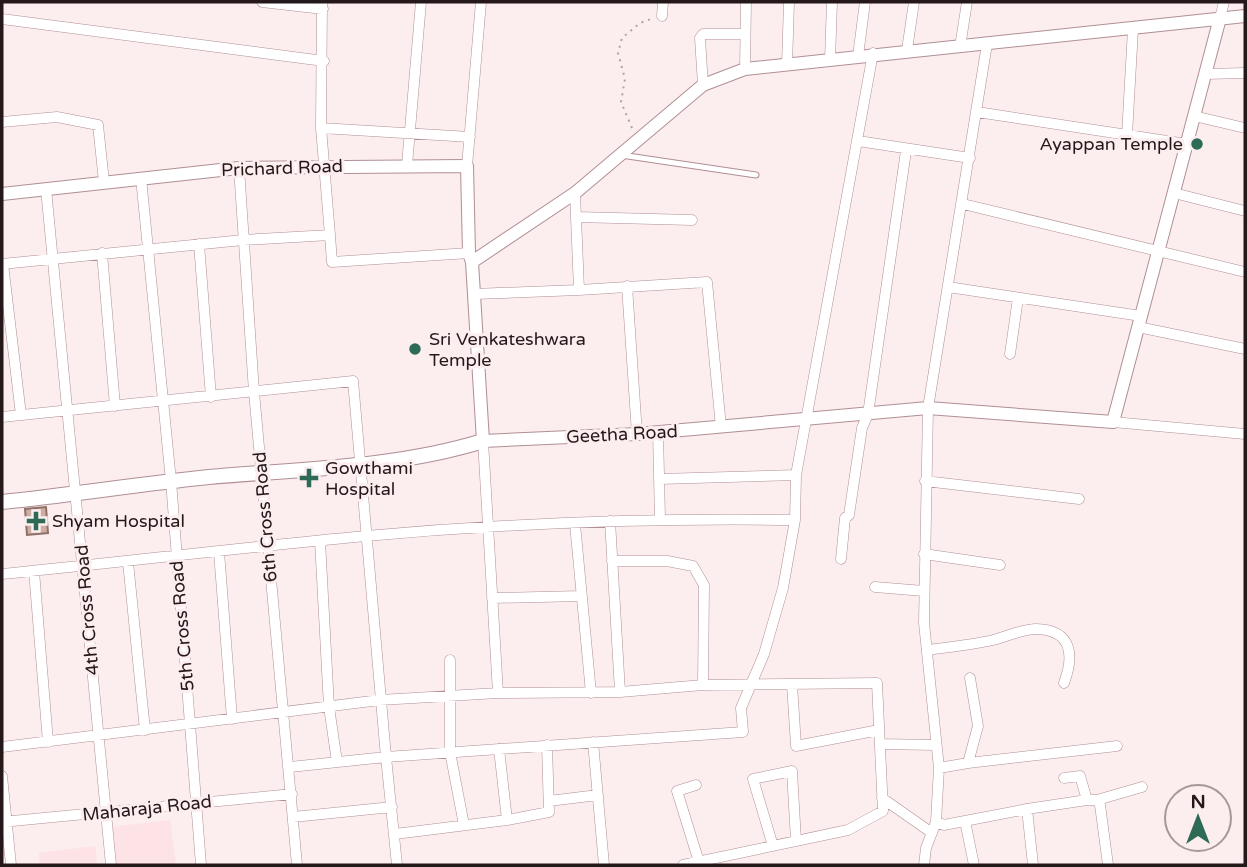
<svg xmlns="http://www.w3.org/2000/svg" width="1247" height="867" font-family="'Varela Round',sans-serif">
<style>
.built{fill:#fde2e6}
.building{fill:#ceada3;stroke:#8e7167;stroke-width:2}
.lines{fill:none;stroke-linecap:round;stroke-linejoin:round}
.service-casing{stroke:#b08f94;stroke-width:7}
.minor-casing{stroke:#b08f94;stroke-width:11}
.tertiary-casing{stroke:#b08f94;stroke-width:14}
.secondary-casing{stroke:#b08f94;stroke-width:16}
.path{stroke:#b0a2a4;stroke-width:2;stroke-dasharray:2 5;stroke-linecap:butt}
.service{stroke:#fff;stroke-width:5}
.minor{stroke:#fff;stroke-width:10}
.tertiary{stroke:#fff;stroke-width:12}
.secondary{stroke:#fff;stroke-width:14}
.poi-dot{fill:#2e6b57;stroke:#fcedef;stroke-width:2.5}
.labels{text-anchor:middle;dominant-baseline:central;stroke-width:6;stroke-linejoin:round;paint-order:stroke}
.poi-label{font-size:18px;fill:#25181a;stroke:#fcedef;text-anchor:start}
.street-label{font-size:18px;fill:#25181a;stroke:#fcedef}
</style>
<rect width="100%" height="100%" fill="#fcedef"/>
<path class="built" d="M170,820L176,865H115L111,827Z
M95,846L97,865H40L39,853Z"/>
<path class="building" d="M46,507L48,533L27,535L25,509Z"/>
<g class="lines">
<defs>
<path id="service" d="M621,155L756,175"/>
<path id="minor" d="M262,2L323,9
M662,16L663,2
M1220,18L1224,2
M2,19L324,61
M960,47L967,2
M907,50L914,2
M858,56L865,2
M830,60L832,2
M787,65L789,2
M745,69L746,2
M1205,74L1245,73
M703,85L700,38L703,34H744
M977,112L1187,144
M1194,116L1245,128
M2,122L57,117L98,125L104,182
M321,128L470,137
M1127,135L1133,29
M858,141L970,158
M407,165L421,2
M467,166L481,2
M239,168L254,392L297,865
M141,178L171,481L201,865
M46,189L111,865
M575,193L576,217L692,220
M1174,193L1245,211
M963,204L1245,272
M330,235L332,262L469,253
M199,244L211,397
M102,253L115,406
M2,264L243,240L330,235L321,128L322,2
M3,264L21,415
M627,286L637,434
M948,287L1141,316
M579,290L707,282L721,427
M474,294L579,290L576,217
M1138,327L1245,349
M1010,354L1018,298
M2,417L353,381L386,757L743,732L741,708L764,654L783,588L795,520L796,475L873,53
M1113,422L1245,434
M658,432L660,519
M483,441L498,693
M659,479L796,475
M925,481L1079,499
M610,521L620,692
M575,524L591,693
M320,541L329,707L337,762
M219,552L232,719
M924,554L1000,565
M841,559L845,518L849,515L862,428L868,414L906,151
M612,561H667L693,566L704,585L703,685
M128,562L145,730
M34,571L48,742
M2,574C123,562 244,547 366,536C508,523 652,518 795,520
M875,587L924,591
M492,598L582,596
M928,650C949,647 972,645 993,640C1006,637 1022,629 1036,629C1073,630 1074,656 1064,683
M450,660V752L464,825
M792,684L796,746L879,730
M593,742L604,865
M880,744L935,745
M2,747L380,700L498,693L620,692L703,685L877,683L883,811L848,830L683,865
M968,763L1117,746
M290,767L386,757L397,865
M939,768L968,763L978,726L970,678
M2,776L11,865
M696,785L677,791L699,862
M882,798L932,833
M1087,800H1097L1100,805L1108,865
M1097,800L1142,787
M549,801L598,795
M1027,809L1087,800L1080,776L1064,778
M293,817L392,807
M507,820L549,812L547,745
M965,821L974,865
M2,822L292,794
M936,822L944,825L1027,809L1033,865
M395,834L507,820L499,749
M773,846L753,779L792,771L796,841
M924,865L926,848L936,822L939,768L924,623L928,408L987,44"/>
<path id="tertiary" d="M1220,18L1113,422L928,408L637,434L483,441L472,262L575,193L703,85L745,69L1245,16
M2,194L239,168L467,166L469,253L472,262"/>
<path id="secondary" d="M2,502C71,495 139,484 209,477C300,469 396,468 483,441"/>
</defs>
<use href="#service" class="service-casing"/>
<use href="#minor" class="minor-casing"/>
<use href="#tertiary" class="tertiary-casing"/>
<use href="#secondary" class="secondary-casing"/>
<path class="path" d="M632,128L621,102L625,79L618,53L622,38L640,23L651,19"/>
<use href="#service" class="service"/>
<use href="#minor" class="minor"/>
<use href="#tertiary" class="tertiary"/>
<use href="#secondary" class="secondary"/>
</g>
<g class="poi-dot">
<circle cx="1197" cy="144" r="7"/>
<circle cx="415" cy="349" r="7"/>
<path d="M305.5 467.5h7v7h7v7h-7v7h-7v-7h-7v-7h7z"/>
<path d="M32.5 510.5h7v7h7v7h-7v7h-7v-7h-7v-7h7z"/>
</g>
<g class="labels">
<g class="poi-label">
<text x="1183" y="144" text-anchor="end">Ayappan Temple</text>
<text x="429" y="339">Sri Venkateshwara<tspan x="429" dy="21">Temple</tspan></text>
<text x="325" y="468">Gowthami<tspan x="325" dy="21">Hospital</tspan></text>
<text x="52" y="521">Shyam Hospital</text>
</g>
<g class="street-label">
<text transform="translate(282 168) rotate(-2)">Prichard Road</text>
<text transform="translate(622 434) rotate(-3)">Geetha Road</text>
<text transform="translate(265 517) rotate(-95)">6th Cross Road</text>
<text transform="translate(87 610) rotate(-95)">4th Cross Road</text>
<text transform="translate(182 626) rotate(-95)">5th Cross Road</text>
<text transform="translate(147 808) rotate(-6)">Maharaja Road</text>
</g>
</g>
<rect width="1247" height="867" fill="none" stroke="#25181a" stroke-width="7"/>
<g transform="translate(1198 818)"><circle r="33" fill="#fcedef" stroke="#a6989a" stroke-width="2"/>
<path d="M0-5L12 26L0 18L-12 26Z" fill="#2e6b57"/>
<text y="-10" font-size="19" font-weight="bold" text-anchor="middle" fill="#25181a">N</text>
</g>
</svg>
